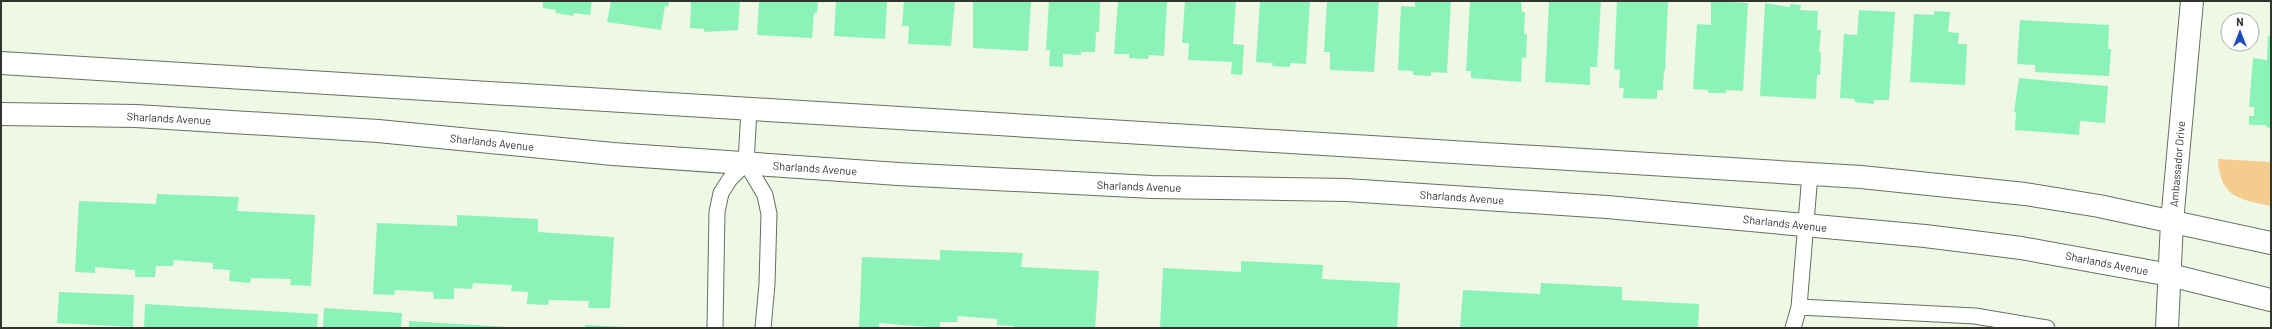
<svg xmlns="http://www.w3.org/2000/svg" width="2272" height="329" font-family="Barlow,sans-serif">
<style>
.grass{fill:#f5cc8e}
.building{fill:#8bf3b7}
.lines{fill:none;stroke-linecap:round;stroke-linejoin:round}
.lane-casing{stroke:#67705f;stroke-width:17}
.street-casing{stroke:#67705f;stroke-width:24}
.secondary-casing{stroke:#67705f;stroke-width:24}
.lane{stroke:#fff;stroke-width:15}
.street{stroke:#fff;stroke-width:22}
.secondary{stroke:#fff;stroke-width:22}
.labels{text-anchor:middle;dominant-baseline:central;stroke-width:3;stroke-linejoin:round;paint-order:stroke}
.street-label{font-size:11px;fill:#31352d;stroke:#fff}
</style>
<rect width="100%" height="100%" fill="#eef8e5"/>
<path class="grass" d="M2218,159L2271,162V206C2238,199 2220,197 2218,159Z"/>
<path class="building" d="M543,1H592L590,15L574,13L573,16L555,13L556,10L543,8Z
M611,1H669L668,7L665,6L661,30L607,22Z
M691,1H740L738,30L704,32V29L690,28Z
M759,1H818L817,13H814L812,38L757,35Z
M836,1H887L885,39L834,36Z
M904,1H955L951,46L908,44L909,26H902Z
M976,1H1031L1028,51L973,48V2Z
M1049,1H1100L1099,32H1096L1095,52H1081V55L1063,54V67L1049,66L1050,50H1046Z
M1118,1H1167L1164,56L1149,55L1148,59L1129,58V54H1114Z
M1185,1H1236L1233,44L1244,45L1242,75L1231,74L1232,62L1188,60L1189,43H1182Z
M1260,1H1310L1306,64L1290,63V67L1272,66L1273,63L1256,62Z
M1327,1H1379L1374,72L1330,70V52H1324Z
M1415,1H1451L1447,73L1431,72V76L1413,75V71L1398,70L1401,6L1415,7Z
M1470,1H1521L1522,12H1525L1524,34H1527L1526,58L1522,57L1521,82L1471,78V71H1466Z
M1549,1H1601L1597,67H1590V85L1545,82Z
M1617,1H1668L1665,71H1664L1663,90H1657V99L1623,98L1624,88H1619L1620,70L1614,69Z
M1711,1L1748,3L1743,91L1726,90V93H1708V90L1693,89L1697,24L1711,25Z
M1765,3L1790,7V4L1801,5L1800,10L1818,11L1817,30H1821L1819,52L1821,53L1820,75H1817L1816,99L1760,96Z
M1859,10L1895,12L1889,100H1874V104L1854,102L1855,99L1840,98L1844,34L1857,35Z
M1934,11L1950,12L1948,32L1959,33L1958,44H1967L1965,85L1910,82L1914,14L1934,15Z
M2020,20L2109,25L2108,49H2111L2109,76L2035,72V65L2017,64Z
M2268,36H2271V128L2266,127V125H2249V116H2254V107H2249L2253,58L2267,60Z
M2019,78L2108,86L2105,123L2080,121L2079,135L2015,130L2016,112H2014Z
M157,194L239,197L237,211L315,215L311,286L290,285L291,279L251,278L250,283L229,281L230,270L213,269V263L174,260L173,266H156L155,277H135V270L95,267V273L75,272L79,201L156,204Z
M457,215L538,219V232L614,237L610,308H588L589,301L549,300L548,305L527,304L528,292L511,291L512,285L473,283L472,289L454,288V299H434L433,292L395,290L394,295L373,294L377,223L457,226Z
M940,250L1023,253L1021,267L1099,271L1095,328H1014V326L997,325V319L958,316L957,322H940V328L879,323V328H859L862,257L940,260Z
M1241,261L1323,265L1322,279L1400,283L1397,328H1160L1163,268L1241,272Z
M1541,283L1622,287V300L1699,304L1698,328H1460L1463,290L1540,294Z
M59,292L134,295L133,327L57,323Z
M145,304L318,314L317,328H144Z
M324,308L402,313L401,328H323Z
M409,321L509,327V328H409Z
M585,325L626,327V328H585Z"/>
<g class="lines">
<defs>
<path id="lane" d="M749,109L746,163L765,195L769,214L767,284L763,328
M1799,307L1975,316L2047,328
M715,328L717,212L721,193L730,179L746,163
M1793,328L1799,307L1810,174"/>
<path id="street" d="M2167,328L2172,222L2192,1"/>
<path id="secondary" d="M1,63L1861,177L2025,194L2099,206L2271,243
M1,114L136,116L378,131L613,154L898,174L1152,187L1346,190L1607,207L1925,236L2021,248L2170,275L2271,300"/>
</defs>
<use href="#lane" class="lane-casing"/>
<use href="#street" class="street-casing"/>
<use href="#secondary" class="secondary-casing"/>
<use href="#lane" class="lane"/>
<use href="#street" class="street"/>
<use href="#secondary" class="secondary"/>
</g>
<g class="labels">
<g class="street-label">
<text transform="translate(169 118) rotate(3)">Sharlands Avenue</text>
<text transform="translate(492 142) rotate(6)">Sharlands Avenue</text>
<text transform="translate(2177 164) rotate(-85)">Ambassador Drive</text>
<text transform="translate(815 168) rotate(4)">Sharlands Avenue</text>
<text transform="translate(1139 186) rotate(2)">Sharlands Avenue</text>
<text transform="translate(1462 197) rotate(4)">Sharlands Avenue</text>
<text transform="translate(1785 223) rotate(6)">Sharlands Avenue</text>
<text transform="translate(2107 263) rotate(11)">Sharlands Avenue</text>
</g>
</g>
<rect width="2272" height="329" fill="none" stroke="#31352d" stroke-width="4"/>
<g transform="translate(2240 32)"><circle r="19" fill="#ffffff" stroke="#adaeab"/>
<path d="M0-3L7 15L0 10L-7 15Z" fill="#1f4dba"/>
<text y="-6" font-size="11" font-weight="bold" text-anchor="middle" fill="#31352d">N</text>
</g>
</svg>
